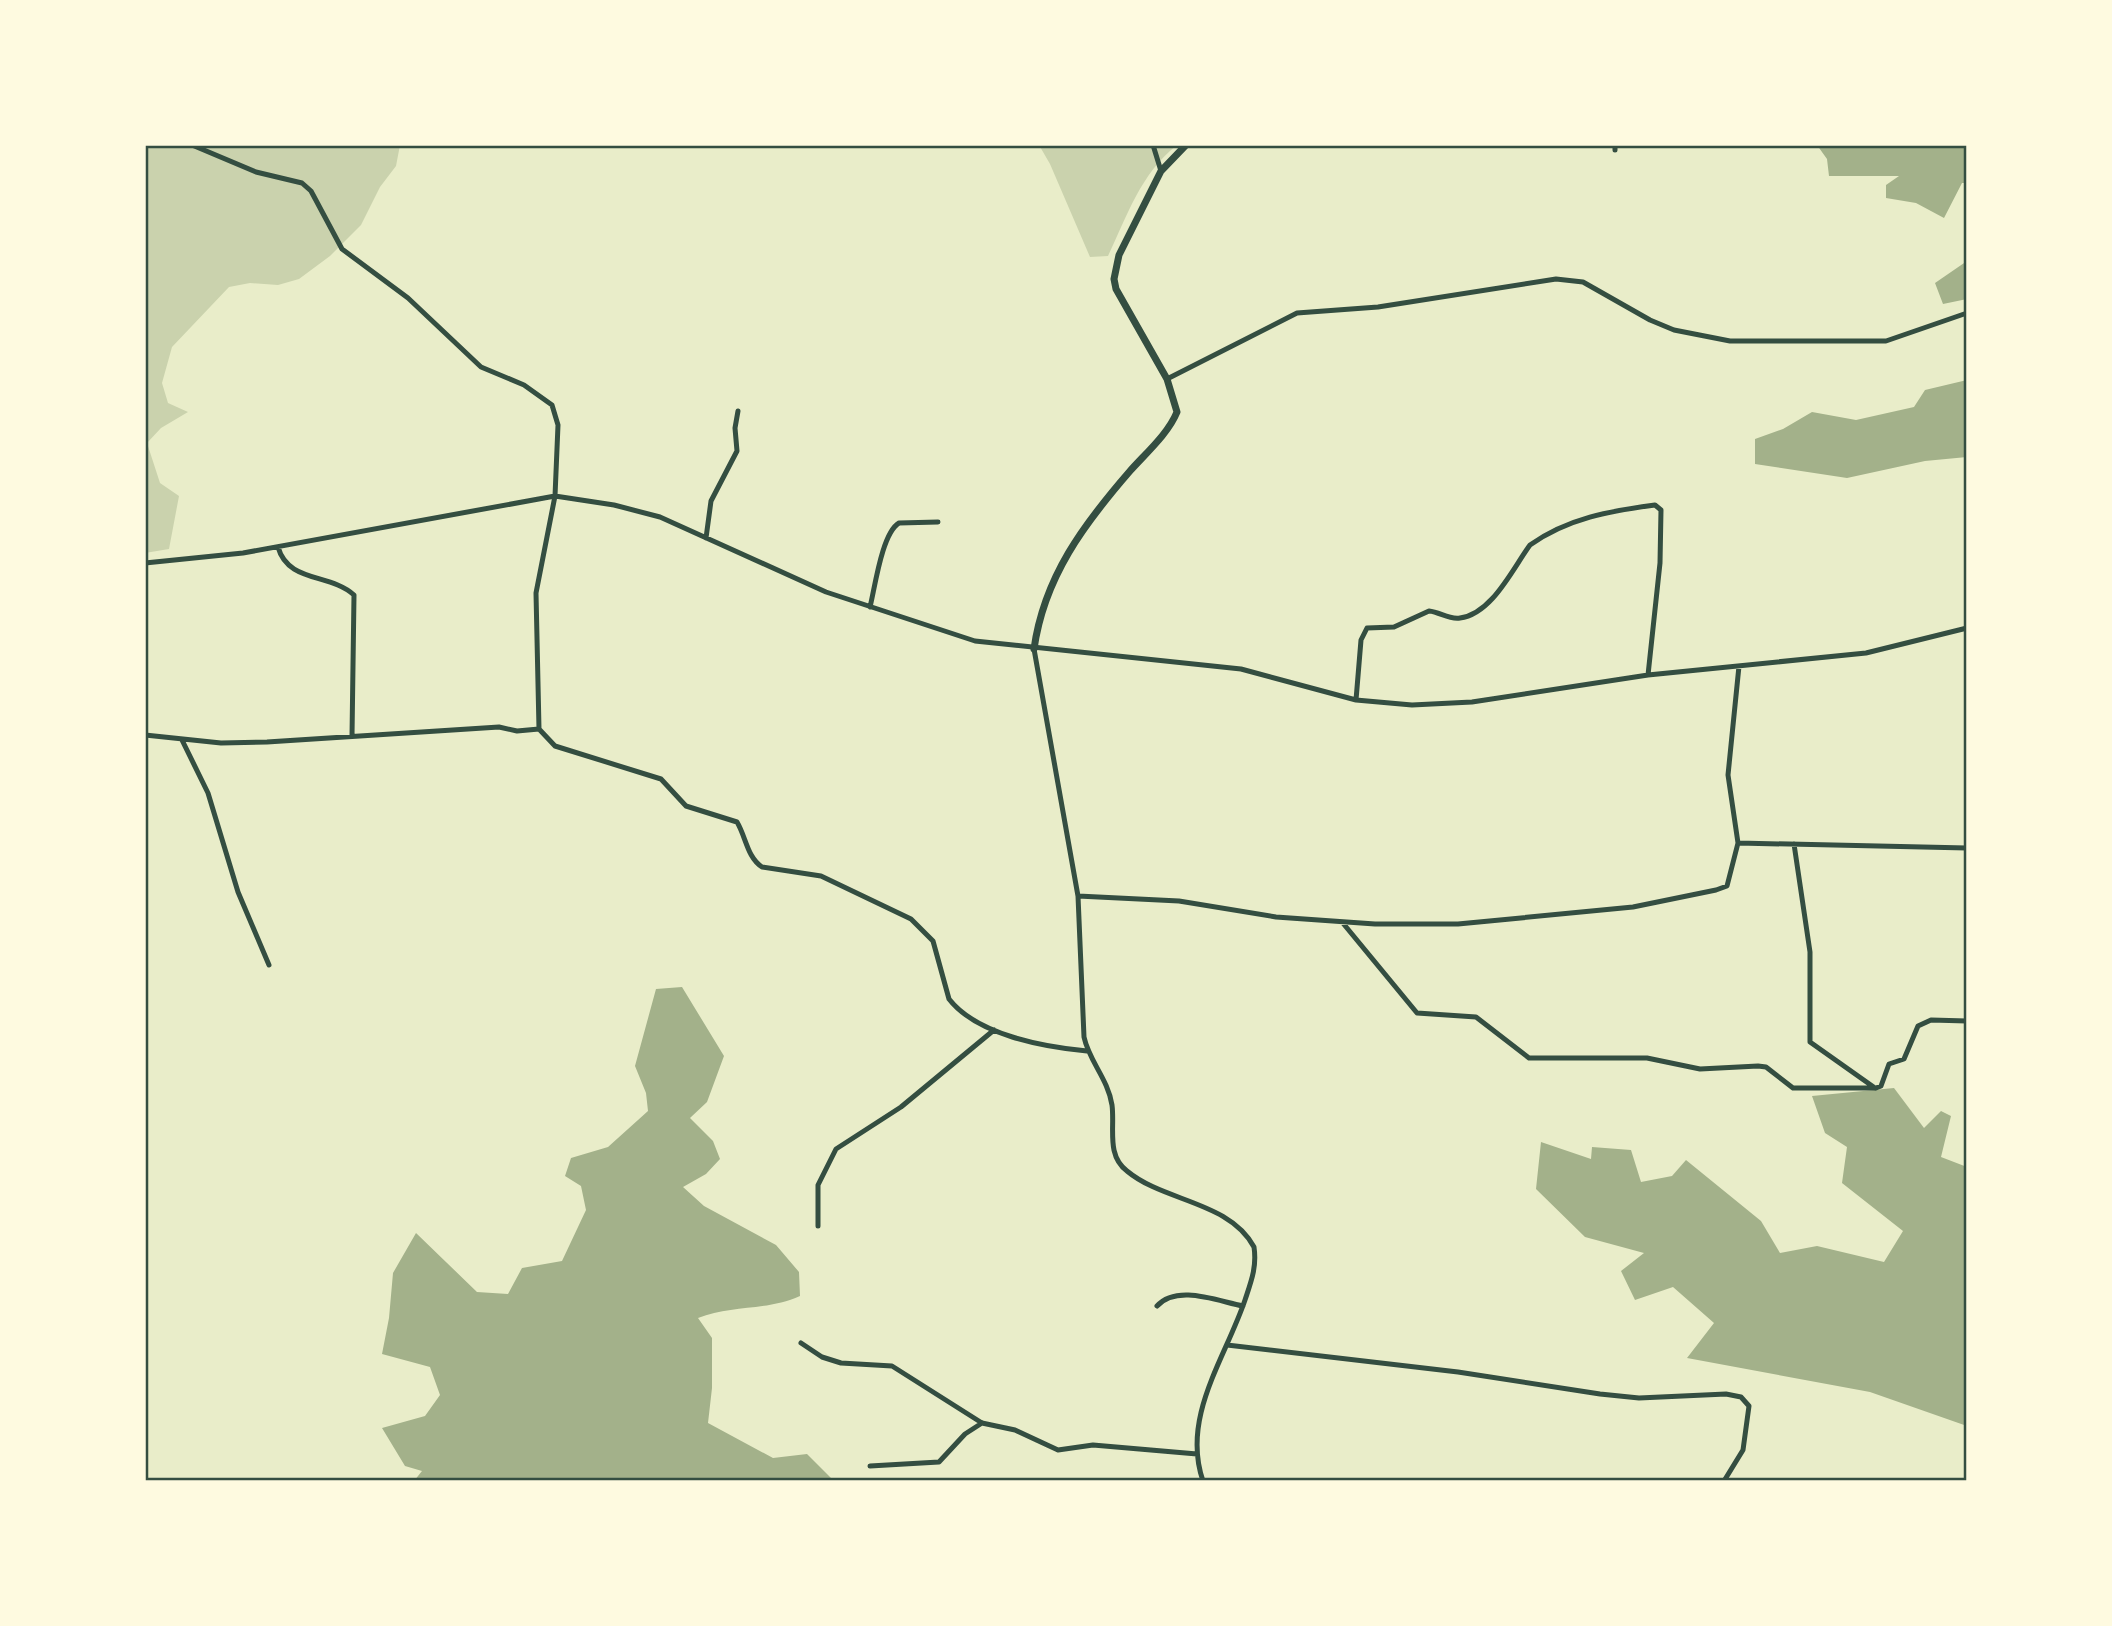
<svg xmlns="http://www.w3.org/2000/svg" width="2112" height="1626" font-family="Manrope,sans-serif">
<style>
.green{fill:#cad2ad}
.water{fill:#a3b18a}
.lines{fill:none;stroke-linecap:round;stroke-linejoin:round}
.minor{stroke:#344e41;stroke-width:5}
.tertiary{stroke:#344e41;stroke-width:7}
.neatline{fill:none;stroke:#344e41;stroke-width:2.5}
</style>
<rect width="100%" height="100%" fill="#e9edc9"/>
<path class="green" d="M145,145H400L396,166L380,187L361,225L330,256L299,279L278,285L250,283L229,287L172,347L162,383L168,403L188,412L161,428L147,443L160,483L179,496L169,549L145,553Z
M1039,145H1177C1141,173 1127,216 1108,256L1090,257L1050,164Z"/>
<path class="water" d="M1817,145H1967V183H1962L1944,218L1916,203L1886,198V185L1899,176H1829L1827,159Z
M1967,261V299L1943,304L1935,283Z
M1967,380V457L1925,461L1847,478L1755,464V439L1783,429L1812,412L1856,420L1914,407L1925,390Z
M682,987L724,1056L707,1102L690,1118L713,1141L720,1159L706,1174L683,1187L704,1206L776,1245L799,1272L800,1296C767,1311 731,1305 698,1318L712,1338V1388L708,1423L773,1458L807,1454L834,1481H414L422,1471L405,1466L382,1428L425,1416L440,1395L430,1367L382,1354L389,1318L393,1273L416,1233L477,1292L508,1294L522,1268L562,1261L586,1210L581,1186L565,1176L571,1158L608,1147L648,1111L646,1093L635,1066L656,989Z
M1894,1088L1924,1128L1941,1111L1951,1116L1941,1157L1967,1167V1426L1870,1392L1687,1358L1714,1323L1673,1287L1635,1300L1621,1271L1644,1253L1585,1237L1536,1189L1541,1142L1591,1159L1592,1147L1631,1150L1641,1182L1672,1176L1686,1160L1761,1221L1780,1253L1817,1246L1884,1262L1903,1231L1842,1183L1847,1147L1825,1133L1812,1096Z"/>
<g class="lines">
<path class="minor" d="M192,145L256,172L302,183L311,191L342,249L408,298L481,367L524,385L552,405L558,425L555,496L536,593L539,729L555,746L661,779L686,806L737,822C746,837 747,857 762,867L821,876L911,919L933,941L949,999C977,1035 1044,1047 1087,1051
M1153,145L1161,171
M1615,150V145
M1167,379L1297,313L1378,307L1556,279L1583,282L1650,320L1674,330L1730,341H1886L1967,313
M706,538L711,501L737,451L735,428L738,411
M278,547C288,583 330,573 354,595L352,736
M145,563L243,553L555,496L614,505L660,517L826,592L975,641L1241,669L1356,700L1412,705L1472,702L1648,675L1866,653L1967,628
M870,607C875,587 882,533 899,523L938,522
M1034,649L1078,896L1084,1037C1089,1061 1108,1079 1112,1105C1115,1128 1106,1155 1127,1171C1164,1202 1229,1201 1254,1247C1257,1267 1251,1282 1245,1300C1225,1359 1181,1417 1203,1481
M1356,700L1361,640L1367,628L1394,627L1429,611C1440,612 1449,620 1460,618C1492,614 1513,568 1530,545C1568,518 1610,511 1655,505L1661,510L1660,563L1648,675
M145,735L221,743L267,742L499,727L517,731L539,729
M182,740L208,793L238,892L269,965
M1738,843L1967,848
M1794,844L1810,952V1042L1875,1088
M1078,896L1179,901L1276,917L1375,924H1458L1633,907L1716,890L1727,886L1738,843L1728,775L1739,666
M1342,922L1417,1013L1476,1017L1529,1058H1647L1700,1069L1758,1066L1766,1067L1793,1088H1876L1881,1086L1889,1064L1904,1059L1918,1026L1931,1020L1967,1021
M818,1226V1185L836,1149L901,1107L994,1030
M1157,1306C1177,1284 1217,1301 1243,1306
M801,1343L822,1357L841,1363L892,1366L982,1423L1015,1430L1058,1450L1093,1445L1197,1454
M1227,1345L1458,1372L1600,1394L1639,1398L1726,1394L1741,1397L1749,1406L1743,1450L1724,1481
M870,1466L939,1462L965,1434L982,1423"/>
<path class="tertiary" d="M1034,649C1044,577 1084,524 1130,471C1146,453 1168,434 1177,412L1167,379L1116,289L1114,279L1119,255L1161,171L1186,145"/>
</g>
<rect width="2112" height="1626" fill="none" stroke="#fefae0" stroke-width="294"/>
<rect x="147" y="147" width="1818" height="1332" class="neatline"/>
</svg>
